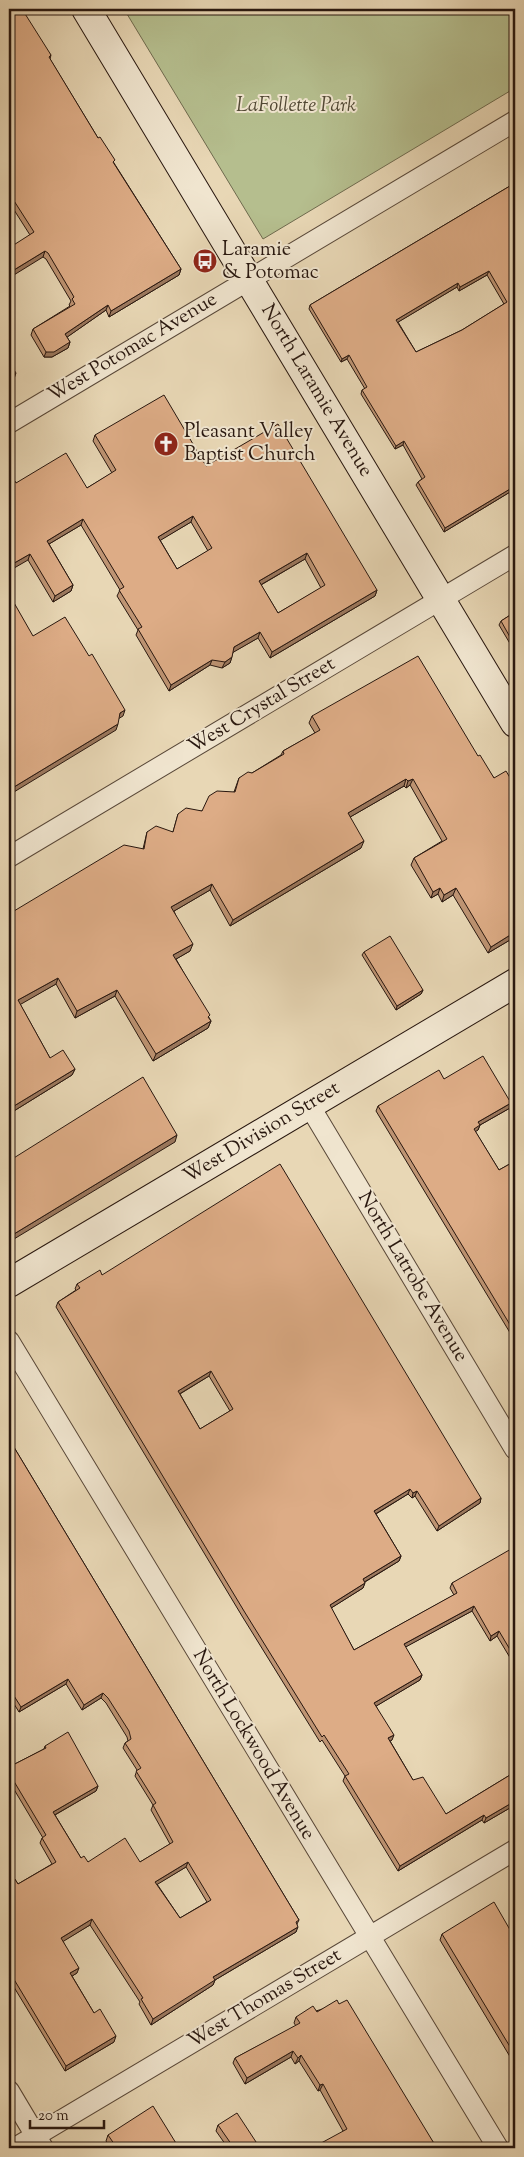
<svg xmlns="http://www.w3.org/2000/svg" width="524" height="2157" font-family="'Sorts Mill Goudy',serif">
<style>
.green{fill:#b5be8e;stroke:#6e6a4e}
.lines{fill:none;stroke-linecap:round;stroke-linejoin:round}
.street-casing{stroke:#584738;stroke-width:22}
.secondary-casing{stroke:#28170f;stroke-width:30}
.street{stroke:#f0e5cf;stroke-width:20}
.secondary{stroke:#f0e5cf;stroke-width:28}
.wall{fill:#be9473;stroke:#28170f;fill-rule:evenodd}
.shaded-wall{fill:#9b785e;stroke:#28170f}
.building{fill:#ddac86;stroke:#28170f;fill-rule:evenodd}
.labels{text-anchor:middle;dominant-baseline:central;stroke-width:4;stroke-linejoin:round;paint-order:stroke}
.park-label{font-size:20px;font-style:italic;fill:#524935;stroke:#f0e5cf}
.poi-label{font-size:20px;fill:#28170f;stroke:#f0e5cf;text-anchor:start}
.street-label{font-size:20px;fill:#28170f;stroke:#f0e5cf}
</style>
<rect width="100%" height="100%" fill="#e8d7b5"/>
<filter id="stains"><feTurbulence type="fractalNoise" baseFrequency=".004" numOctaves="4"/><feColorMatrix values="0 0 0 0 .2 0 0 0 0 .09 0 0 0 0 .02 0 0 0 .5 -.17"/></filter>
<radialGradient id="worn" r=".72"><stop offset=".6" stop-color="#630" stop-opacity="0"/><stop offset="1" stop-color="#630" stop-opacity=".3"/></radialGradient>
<path class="green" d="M124,9H515V88L263,239Z"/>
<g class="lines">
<defs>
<path id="street" d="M9,423L515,121
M9,857L515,555
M309,1105L515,1449
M9,1341L498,2148
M9,2091L43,2148
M15,2148L515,1850"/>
<path id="secondary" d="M86,9L515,723
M9,1283L515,983"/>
</defs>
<use href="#street" class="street-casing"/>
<use href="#secondary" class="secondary-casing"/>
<use href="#street" class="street"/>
<use href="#secondary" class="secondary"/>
</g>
<path class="wall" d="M9,9L51,55L50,59L98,138L114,163L181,269L179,275L109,317L106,310L67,337L70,342L68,348L52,357H44L31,335L33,329L70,306L69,305L71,301L46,259L43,257L30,235L9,202Z
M515,183V489L444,532L416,485L418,482L422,479L403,445L395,449L361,394L362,390L365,389L347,359L341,362L309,309L310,305ZM487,275L504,304L462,330L416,352L398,322L457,287L459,291Z
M95,435L206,466L377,590L375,596L270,658L258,638L233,652L230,663L222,668L210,665L169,691L136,635L138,630L117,596L120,590L81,525L49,544L73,585L71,591L53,602L28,560L16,483L87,488L112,473L93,441ZM191,522L208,551L177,569L160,540ZM305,559L321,588L278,613L261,585Z
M515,612V652L499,625L501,621Z
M312,716L478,756L494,778L515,786V937L488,953L453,895L442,902L438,894L431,898L411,865L414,858L442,841L410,785L406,788L404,786L350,817L361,848L230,926L210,890L174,911L190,951L176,959L211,1021L208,1028L153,1061L115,996L75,1018L56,984L20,1004L50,1058L75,1069L72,1075L9,1114V914L143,849L147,832H173L178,814L202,811L234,792L239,778L252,773L281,755L283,751L315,733L309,723Z
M364,952L423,990L421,994L396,1010L362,955Z
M444,1079L510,1108L480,1125L478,1130L475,1131L499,1170L515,1161V1201L514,1202L515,1203V1341L376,1111L378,1106Z
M102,1275L481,1498L480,1503L437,1531L415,1496L412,1498L408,1494L376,1514L401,1556L399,1561L365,1582L363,1588L331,1608L354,1650L454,1595L450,1588L452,1583L515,1557V1666L497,1636L490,1641L472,1611L405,1647L422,1675L420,1680L376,1706L392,1740L390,1741L413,1780L446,1814L515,1772V1805L484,1823L482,1820L398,1871L343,1781L345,1776L322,1740L320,1742L242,1616L56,1307L58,1302L76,1290L75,1289L77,1284ZM209,1376L230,1411L200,1429L180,1394Z
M9,1439L299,1920L297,1924L296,1932L215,1980L213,1985L151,2025L139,2004L140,2002L90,1925L63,1941L77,1973L72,1976L94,2013L114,2042L65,2071L9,1979V1870L18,1884L52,1864L40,1843L42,1838H43L9,1781V1767L44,1749L45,1746L98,1786L96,1791L55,1815L81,1858L88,1862H140L170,1844L151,1810L153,1805L135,1776L137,1770L123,1748L125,1743L128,1741L127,1737L106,1703L101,1698L82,1710L66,1684L19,1712L9,1696ZM186,1867L207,1902L180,1918L157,1884Z
M442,1934L513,1935L515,1934V2065L440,1940Z
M339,2004L435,2145L343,2131L320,2090L318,2091L299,2061L295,2064L291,2057L245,2084L233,2063L235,2058L296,2026L294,2023L296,2017Z
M218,2125L260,2148H228L216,2131Z
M108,2135L179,2148H110L106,2141Z"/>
<path class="shaded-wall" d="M45,251L43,257L9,278V273Z
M181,269L179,275L109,317L111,311Z
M489,271L487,275L459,291L460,287Z
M458,283L457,287L395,324L396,320Z
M108,305L106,310L63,340L65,334Z
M70,342L68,348L52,357H44L46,352Z
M349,355L347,359L341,362L342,359Z
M16,373L14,379L9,382V377Z
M404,441L403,445L395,449L396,446Z
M515,486V489L444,532L445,528Z
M193,516L191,522L156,543L158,537Z
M83,519L81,525L44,547L47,541Z
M307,553L305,559L257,587L259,581Z
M30,554L28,560L9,571V566Z
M73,585L71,591L53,602L55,596Z
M377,590L375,596L270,658L272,652Z
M260,632L258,638L232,653L234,647Z
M232,657L230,663L222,668L225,662Z
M212,660L210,665L169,691L171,685Z
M125,710L123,716L118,719L120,713Z
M118,724L116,730L9,795V790Z
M406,779L404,786L345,820L348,813Z
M413,779L410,785L406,788L408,781Z
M364,841L361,848L230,926L233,920Z
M212,884L210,890L169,914L171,907Z
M440,888L438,894L431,898L433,892Z
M456,888L453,895L442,902L444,895Z
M515,932V937L488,953L491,947Z
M193,944L190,951L171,962L173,955Z
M58,978L56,984L16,1007L18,1000Z
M117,990L115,996L75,1018L77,1011Z
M423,990L421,994L396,1010L397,1006Z
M211,1021L208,1028L153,1061L156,1054Z
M75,1069L72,1075L9,1114V1109Z
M511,1103L510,1108L480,1125L478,1130L472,1134L474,1129L478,1122Z
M177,1135L175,1142L9,1242V1237Z
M211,1371L209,1376L176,1396L178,1391Z
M410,1489L408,1494L372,1516L374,1511Z
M417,1491L415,1496L412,1498L413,1493Z
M481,1498L480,1503L437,1531L439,1526Z
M401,1556L399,1561L361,1584L363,1579Z
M365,1583L363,1588L328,1610L330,1605Z
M474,1606L472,1611L402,1649L404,1644Z
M499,1631L497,1636L490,1641L491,1636Z
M422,1675L420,1680L373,1708L374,1703Z
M68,1679L66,1684L19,1712L21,1707Z
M103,1693L101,1698L82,1710L84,1705Z
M394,1735L392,1740L387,1743L388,1738Z
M98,1786L96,1791L51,1817L53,1812Z
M515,1801V1805L484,1823L486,1818Z
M484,1815L482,1820L398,1871L400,1866Z
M188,1862L186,1867L153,1887L155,1882Z
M92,1919L90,1925L59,1944L61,1938Z
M298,1927L296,1932L215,1980L213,1985L151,2025L153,2019L213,1977Z
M79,1968L77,1973L69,1978L70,1973Z
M116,2036L114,2042L65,2071L66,2066Z
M293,2051L291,2057L245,2084L247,2078Z
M301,2055L299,2061L295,2064L298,2058Z
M323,2084L320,2090L318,2091L320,2085Z"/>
<path class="building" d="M9,9H22L51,55L49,57L98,138L100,137L115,160L113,162L181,269L111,311L108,305L65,334L70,342L54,352H46L33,329L75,304L72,299L74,297L48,253L45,251L9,273V248L34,232L9,193Z
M515,183V486L445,528L418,482L425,477L404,441L396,446L362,390L367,387L349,355L342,359L310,305ZM489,271L507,302L462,330L416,352L396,320L458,283L460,287Z
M9,362L16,373L9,377Z
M164,395L206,466L278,424L377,590L272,652L260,632L234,647L232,657L225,662L212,660L171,685L138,629L142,627L119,590L124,587L83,519L47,541L73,585L55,596L30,554L9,566V484L15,481L16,483L66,453L87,488L116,470L95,435ZM193,516L212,548L177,569L158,537ZM307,553L325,585L278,613L259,581Z
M9,594L33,636L65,617L89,656L92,654L125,710L120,713L118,724L9,790Z
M515,612V646L501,621Z
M418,656L478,756L480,755L494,778L506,771L515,786V932L491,947L456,888L444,895L440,888L433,892L414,858L447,839L413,779L408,781L406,779L348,813L364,841L233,920L212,884L171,907L193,944L173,955L210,1015L208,1017L211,1021L156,1054L117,990L77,1011L58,978L18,1000L50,1058L63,1050L75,1069L9,1109V914L124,845L144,849L147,832L156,826L173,832L178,814L186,808L202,811L209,796L217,791L235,792L239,778L248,772L252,773L284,754L283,751L320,730L312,716Z
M390,936L423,990L397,1006L364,952Z
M483,1056L511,1103L478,1122L480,1125L474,1129L499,1170L515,1161V1197L513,1199L515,1203V1333L378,1106L439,1070L444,1079Z
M143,1077L177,1135L9,1237V1161Z
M280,1164L481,1498L439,1526L417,1491L413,1493L410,1489L374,1511L401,1556L363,1579L365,1583L330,1605L354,1650L457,1593L452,1583L511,1549L515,1557V1658L499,1631L491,1636L474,1606L404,1644L422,1675L374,1703L394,1735L388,1738L413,1780L423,1777L446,1814L515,1772V1801L486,1818L484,1815L400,1866L345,1776L349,1774L324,1735L322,1737L244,1611L58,1302L80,1288L77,1284L100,1270L102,1275ZM211,1371L233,1409L200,1429L178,1391Z
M9,1439L299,1920L296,1922L298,1927L213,1977L215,1980L153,2019L141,1999L143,1998L92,1919L61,1938L79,1968L70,1973L94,2013L100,2009L116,2036L66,2066L9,1971V1870L18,1884L56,1862L42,1838L46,1835L9,1773V1767L46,1748L45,1746L68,1732L98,1786L53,1812L81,1858L84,1856L88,1862L125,1838L140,1862L173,1842L153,1805L156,1803L136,1771L141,1768L125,1743L131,1739L129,1731L108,1698L103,1693L84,1705L68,1679L21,1707L9,1688ZM188,1862L211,1900L180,1918L155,1882Z
M494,1902L513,1935L515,1934V2055L442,1934Z
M337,2000L339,2004L347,2000L435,2145L431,2148H312L347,2129L323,2084L320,2085L301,2055L298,2058L293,2051L247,2078L235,2058L300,2023L296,2017L313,2006L317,2012Z
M153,2106L179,2148H117L108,2135Z
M237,2113L260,2148H234L218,2125Z"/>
<defs>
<symbol id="bus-disc" viewBox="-11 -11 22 22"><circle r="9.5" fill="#8f2418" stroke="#f0e5cf"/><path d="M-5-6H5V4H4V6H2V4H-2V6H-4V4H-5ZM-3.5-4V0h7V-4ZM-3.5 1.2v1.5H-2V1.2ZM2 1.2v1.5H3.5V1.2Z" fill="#fff"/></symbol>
<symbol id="church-disc" viewBox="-11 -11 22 22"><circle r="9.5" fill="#8f2418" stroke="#f0e5cf"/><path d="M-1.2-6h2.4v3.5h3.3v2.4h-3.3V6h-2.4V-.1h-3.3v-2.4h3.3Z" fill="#fff"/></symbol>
</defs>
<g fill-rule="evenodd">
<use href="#bus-disc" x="191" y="247" width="28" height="28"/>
<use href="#church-disc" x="152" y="430" width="28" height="28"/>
</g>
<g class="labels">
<g class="park-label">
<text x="296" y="106">LaFollette Park</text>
</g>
<g class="poi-label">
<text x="222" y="250">Laramie<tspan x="222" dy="23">&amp; Potomac</tspan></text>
<text x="184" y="432">Pleasant Valley<tspan x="184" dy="23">Baptist Church</tspan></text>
</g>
<g class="street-label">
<text transform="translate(133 348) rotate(-31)">West Potomac Avenue</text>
<text transform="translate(316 391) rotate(59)">North Laramie Avenue</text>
<text transform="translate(262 706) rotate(-31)">West Crystal Street</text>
<text transform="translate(262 1133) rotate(-31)">West Division Street</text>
<text transform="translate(412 1277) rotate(59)">North Latrobe Avenue</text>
<text transform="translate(253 1745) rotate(59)">North Lockwood Avenue</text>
<text transform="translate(265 1999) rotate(-31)">West Thomas Street</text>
</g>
</g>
<rect width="524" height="2157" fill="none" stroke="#e8d7b5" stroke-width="30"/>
<rect x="10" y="10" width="504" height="2137" fill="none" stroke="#28170f" stroke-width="2.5"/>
<rect x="15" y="15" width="494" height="2127" fill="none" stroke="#28170f"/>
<path d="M30 2120v8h74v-8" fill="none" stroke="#28170f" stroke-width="2.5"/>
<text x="38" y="2120" font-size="15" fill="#28170f" stroke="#f0e5cf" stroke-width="4" paint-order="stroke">20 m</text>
<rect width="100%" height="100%" filter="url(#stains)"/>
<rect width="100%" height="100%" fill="url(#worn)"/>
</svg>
